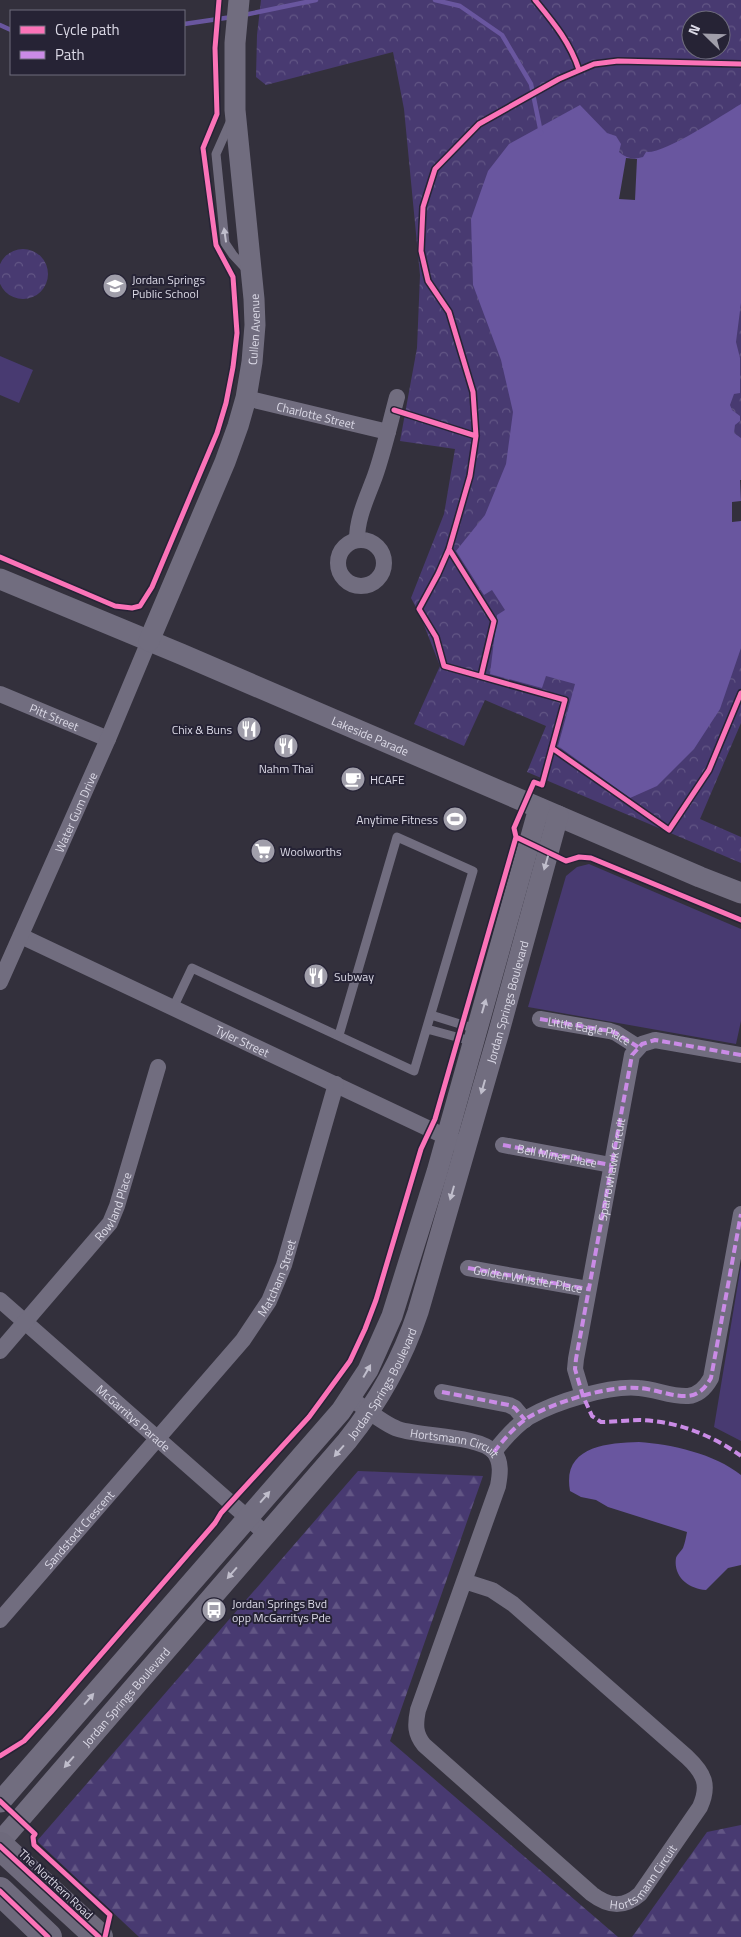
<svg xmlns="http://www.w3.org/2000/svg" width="741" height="1937" font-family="'Titillium Web',sans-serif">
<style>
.green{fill:#483a71}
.forest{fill:url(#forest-firs)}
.park{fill:url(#park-crowns);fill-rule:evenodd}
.water{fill:#69569f}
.pier{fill:#33303c}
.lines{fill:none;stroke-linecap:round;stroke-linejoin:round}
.stream{stroke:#69569f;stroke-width:4.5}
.service{stroke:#716d7f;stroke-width:9}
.minor{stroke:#716d7f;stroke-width:16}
.tertiary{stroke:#716d7f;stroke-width:21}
.trunk{stroke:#6e6a7c;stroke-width:28}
.quiet{stroke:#ca8be6;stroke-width:4;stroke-dasharray:8 4;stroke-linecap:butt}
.cycleway-casing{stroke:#262335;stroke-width:8}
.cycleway{stroke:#fb73b8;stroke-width:5}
.oneway{fill:#c0becc}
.labels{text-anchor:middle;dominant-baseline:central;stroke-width:4;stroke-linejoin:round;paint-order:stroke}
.poi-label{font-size:12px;fill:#dbd9e6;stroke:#262335;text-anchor:start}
.street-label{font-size:12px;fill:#dbd9e6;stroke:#262335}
</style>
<defs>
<pattern id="forest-firs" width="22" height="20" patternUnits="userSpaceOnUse" patternTransform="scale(1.25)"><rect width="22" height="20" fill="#483a71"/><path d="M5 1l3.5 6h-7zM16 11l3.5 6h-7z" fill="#625685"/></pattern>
<pattern id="park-crowns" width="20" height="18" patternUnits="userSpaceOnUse" patternTransform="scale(1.25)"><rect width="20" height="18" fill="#483a71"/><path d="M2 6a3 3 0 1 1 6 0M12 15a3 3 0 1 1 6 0" fill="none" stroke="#625685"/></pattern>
</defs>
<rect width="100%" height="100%" fill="#33303c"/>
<path class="green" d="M0,356L33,370L19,403L0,395Z
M589,864L741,929V1021L736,1044L528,1007L566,876L577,867Z
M741,1265V1441L714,1427Z"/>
<path class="forest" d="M358,1471L483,1476L390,1741L618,1937H139L37,1841Z
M741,1825V1937H632L707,1832Z"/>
<path class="park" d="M261,0H741V723L700,819L741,837V863L527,772L546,726L485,700L464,746L414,724L440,666L420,615L411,598L444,514L455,449L400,441L417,348L420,275L404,109L393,52L266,85L256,77L257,35ZM691,20H721V50H691Z
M-2 274a25 25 0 1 1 50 0a25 25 0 1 1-50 0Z"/>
<path class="water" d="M741,104V303L736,342L740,358V393L734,394L730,405L732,410L740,416V421L735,425L734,433L741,438V648L720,709L694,749L657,786L630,798L558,746L575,684L546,676L542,688L490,674L497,615L505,610L492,590L484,595L456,551L485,515L506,464L513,412L501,360L473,285L471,219L488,171L509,144L580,105L607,133L616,136L621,144L619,152C626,158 633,160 643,157L646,152C665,154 722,115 741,104Z
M639,1442C671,1444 715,1454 741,1475V1565L728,1568L706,1590C689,1589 673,1577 676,1558C677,1555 681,1551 683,1548C685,1543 686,1537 687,1532L608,1507L596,1500L581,1497L570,1491C562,1447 605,1443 639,1442Z"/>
<path class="pier" d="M626,158L637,159L635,200L619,199Z
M740,480H741V521L732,522V502L741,501Z"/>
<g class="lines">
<path class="stream" d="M435,0L460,6L502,35L531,84L541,133
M244,15L316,0
M184,24L232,17
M0,25L11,30"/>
<path class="service" d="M232,118L216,154L225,243L233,255L246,269
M173,1008L192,968L414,1071L473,871L397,837L339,1035
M431,1015L479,1030
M427,1029L475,1042"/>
<g class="minor">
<path id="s1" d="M246,398L388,432"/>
<circle cx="361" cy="563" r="23"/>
<path d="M357,540C357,517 367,498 375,476C384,450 390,423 397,397"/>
<path id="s2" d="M0,694L108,739"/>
<path id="s3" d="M21,936L457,1142"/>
<path id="s4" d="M0,982L108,739L149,641"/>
<path id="s5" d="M540,1019L610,1031L616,1033L638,1047"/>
<path id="s6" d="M503,1145L611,1165"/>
<path id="s7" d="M468,1268L588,1289"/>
<path id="s8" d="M0,1300L266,1534"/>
<path id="s9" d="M0,1351L110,1223L117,1206L158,1067"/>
<path d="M442,1392L509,1405L515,1408L525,1420"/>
<path id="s10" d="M583,1396L575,1369L576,1359L632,1055L642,1044L655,1040L741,1055"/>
<path id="s11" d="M350,1398C364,1407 383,1424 398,1429C421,1437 479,1435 494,1452C502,1462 500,1475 498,1486L418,1710C415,1725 415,1734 424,1745L592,1894C609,1907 624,1908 640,1894L700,1807C710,1785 704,1773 687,1757L513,1604L492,1590L464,1581"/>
<path d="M494,1452C504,1439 515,1426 529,1417C555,1402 609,1385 639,1388C655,1389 672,1397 688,1396C699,1395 706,1387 711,1378L741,1214"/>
<path id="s12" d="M0,1620L243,1340L269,1301L284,1265L336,1084"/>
</g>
<g class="tertiary">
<path id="s13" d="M0,579L181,654L700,877L741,893"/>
<path id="s14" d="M149,641L225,462L238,426L246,398L252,362L255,325L254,299L235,110V43L239,0"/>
<path d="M0,1802L341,1411L368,1370L392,1316L437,1172L539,808"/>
<path id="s15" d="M0,1842L347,1441C379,1401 402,1360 418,1312L498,1035L558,816"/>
</g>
<path class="trunk" d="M0,1846L99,1937
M0,1891L48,1937"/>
<path class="quiet" d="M540,1019L610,1031L616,1033L638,1047
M741,1055L655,1040L642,1044L632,1055L576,1359L575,1369L583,1396L592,1416L601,1422C614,1422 627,1420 640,1420C676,1421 712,1435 741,1456
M503,1145L611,1165
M468,1268L588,1289
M442,1392L509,1405L515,1408L525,1420
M494,1452C504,1439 515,1426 529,1417C555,1402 609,1385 639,1388C655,1389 672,1397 688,1396C699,1395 706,1387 711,1378L741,1214"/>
<defs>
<path id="cycleway" d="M535,0C553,22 570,42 579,70
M741,64L618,61L594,64L559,79L479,124L435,169L423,207L421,251L428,281L449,312L473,392L476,436L470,476L449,549L438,574L419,609L436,637L444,666L565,700L542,785L534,782L514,828L516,837L566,861L579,857L591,858L741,920
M394,410L476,436
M449,549L494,621L481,676
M0,557L115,606L132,608L140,606L152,587L217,433L226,403L233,367L237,333L233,277L216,245L203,148L217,114L215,48L219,0
M552,748L669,830L709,770L741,693
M0,1756L24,1741L51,1712L215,1523L221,1513L309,1417L350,1361L365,1329L376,1300L421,1149L435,1119L516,837
M0,1801L35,1834L33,1837L34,1845L110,1915L105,1937
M0,1846L99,1937
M0,1891L48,1937"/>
</defs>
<use href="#cycleway" class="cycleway-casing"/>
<use href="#cycleway" class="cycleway"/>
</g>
<defs><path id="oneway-solid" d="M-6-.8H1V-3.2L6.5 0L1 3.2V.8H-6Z" transform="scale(1.25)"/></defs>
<g class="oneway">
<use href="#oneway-solid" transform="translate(225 235) rotate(-98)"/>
<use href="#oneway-solid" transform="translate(546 863) rotate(106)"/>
<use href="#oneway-solid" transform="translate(484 1006) rotate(-74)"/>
<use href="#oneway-solid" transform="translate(483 1087) rotate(106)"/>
<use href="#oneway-solid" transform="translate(452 1193) rotate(106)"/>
<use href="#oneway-solid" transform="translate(367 1371) rotate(-60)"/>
<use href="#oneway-solid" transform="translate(339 1451) rotate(131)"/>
<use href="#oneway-solid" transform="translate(265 1497) rotate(-49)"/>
<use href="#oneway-solid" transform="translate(232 1573) rotate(131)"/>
<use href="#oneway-solid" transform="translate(89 1699) rotate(-49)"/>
<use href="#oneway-solid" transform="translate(69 1762) rotate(131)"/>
</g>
<defs>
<symbol id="school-disc" viewBox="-11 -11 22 22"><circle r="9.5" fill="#a09eaa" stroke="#262335"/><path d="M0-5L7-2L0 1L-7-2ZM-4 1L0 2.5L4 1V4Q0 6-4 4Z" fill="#fff"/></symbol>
<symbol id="restaurant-disc" viewBox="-11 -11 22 22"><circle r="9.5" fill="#a09eaa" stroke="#262335"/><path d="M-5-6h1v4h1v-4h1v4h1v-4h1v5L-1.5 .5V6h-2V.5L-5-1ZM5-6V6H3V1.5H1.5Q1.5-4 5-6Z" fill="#fff"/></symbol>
<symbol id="cafe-disc" viewBox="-11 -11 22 22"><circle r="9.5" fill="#a09eaa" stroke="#262335"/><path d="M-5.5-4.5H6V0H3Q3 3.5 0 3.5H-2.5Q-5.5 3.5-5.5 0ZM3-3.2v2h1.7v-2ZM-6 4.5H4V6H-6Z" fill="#fff"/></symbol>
<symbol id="stadium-disc" viewBox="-11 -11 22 22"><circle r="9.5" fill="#a09eaa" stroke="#262335"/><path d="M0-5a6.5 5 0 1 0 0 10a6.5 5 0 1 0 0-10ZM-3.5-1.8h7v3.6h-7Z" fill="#fff"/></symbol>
<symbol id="supermarket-disc" viewBox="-11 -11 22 22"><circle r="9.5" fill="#a09eaa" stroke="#262335"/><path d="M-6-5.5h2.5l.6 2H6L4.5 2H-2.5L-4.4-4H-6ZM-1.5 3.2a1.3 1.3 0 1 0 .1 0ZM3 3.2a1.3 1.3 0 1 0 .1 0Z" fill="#fff"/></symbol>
<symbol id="bus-disc" viewBox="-11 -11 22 22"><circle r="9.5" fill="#a09eaa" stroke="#262335"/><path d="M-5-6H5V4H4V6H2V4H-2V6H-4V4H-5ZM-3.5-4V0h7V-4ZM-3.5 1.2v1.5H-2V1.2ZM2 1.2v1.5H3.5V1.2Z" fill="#fff"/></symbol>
</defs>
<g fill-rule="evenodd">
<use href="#school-disc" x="101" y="272" width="28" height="28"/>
<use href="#restaurant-disc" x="235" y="715" width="28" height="28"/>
<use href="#restaurant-disc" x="272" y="732" width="28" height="28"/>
<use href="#cafe-disc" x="339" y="765" width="28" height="28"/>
<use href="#stadium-disc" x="441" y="805" width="28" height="28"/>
<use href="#supermarket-disc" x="249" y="837" width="28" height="28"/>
<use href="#restaurant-disc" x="302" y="962" width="28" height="28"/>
<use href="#bus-disc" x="200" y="1596" width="28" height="28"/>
</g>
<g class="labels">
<g class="poi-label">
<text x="132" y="279">Jordan Springs<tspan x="132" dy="14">Public School</tspan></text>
<text x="232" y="729" text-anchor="end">Chix &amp; Buns</text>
<text x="286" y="768" text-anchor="middle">Nahm Thai</text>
<text x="370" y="779">HCAFE</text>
<text x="438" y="819" text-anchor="end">Anytime Fitness</text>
<text x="280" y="851">Woolworths</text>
<text x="334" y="976">Subway</text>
<text x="232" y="1603">Jordan Springs Bvd<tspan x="232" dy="14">opp McGarritys Pde</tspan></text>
</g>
<g class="street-label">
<text stroke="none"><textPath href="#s14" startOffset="331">Cullen Avenue</textPath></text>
<text stroke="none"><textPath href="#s1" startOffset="72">Charlotte Street</textPath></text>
<text stroke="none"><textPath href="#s2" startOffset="59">Pitt Street</textPath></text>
<text stroke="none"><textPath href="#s13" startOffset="402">Lakeside Parade</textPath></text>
<text stroke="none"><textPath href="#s4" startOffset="186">Water Gum Drive</textPath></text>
<text stroke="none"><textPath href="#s15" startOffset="1001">Jordan Springs Boulevard</textPath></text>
<text stroke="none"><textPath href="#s5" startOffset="51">Little Eagle Place</textPath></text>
<text stroke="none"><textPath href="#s3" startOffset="245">Tyler Street</textPath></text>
<text stroke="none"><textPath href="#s6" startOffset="55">Bell Miner Place</textPath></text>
<text stroke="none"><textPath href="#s10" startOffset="231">Sparrowhawk Circuit</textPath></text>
<text stroke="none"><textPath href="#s9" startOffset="185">Rowland Place</textPath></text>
<text stroke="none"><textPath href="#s12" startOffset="442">Matcham Street</textPath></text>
<text stroke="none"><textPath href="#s7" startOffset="61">Golden Whistler Place</textPath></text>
<text stroke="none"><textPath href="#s15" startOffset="598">Jordan Springs Boulevard</textPath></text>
<text stroke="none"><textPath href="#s8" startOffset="178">McGarritys Parade</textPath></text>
<text stroke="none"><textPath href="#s11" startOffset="116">Hortsmann Circuit</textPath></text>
<text stroke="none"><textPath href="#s12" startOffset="120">Sandstock Crescent</textPath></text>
<text stroke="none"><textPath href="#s15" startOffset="192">Jordan Springs Boulevard</textPath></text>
<text stroke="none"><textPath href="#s11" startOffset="758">Hortsmann Circuit</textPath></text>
<text transform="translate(56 1884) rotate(43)">The Northern Road</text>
</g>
</g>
<rect x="10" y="10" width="175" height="65" fill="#262335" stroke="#6e6c7c"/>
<rect x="20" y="26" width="25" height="8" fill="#fb73b8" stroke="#6e6c7c"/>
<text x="55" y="35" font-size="15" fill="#dbd9e6">Cycle path</text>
<rect x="20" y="51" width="25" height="8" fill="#ca8be6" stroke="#6e6c7c"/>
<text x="55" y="60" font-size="15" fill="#dbd9e6">Path</text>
<g transform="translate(706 35) rotate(293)"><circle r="24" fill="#262335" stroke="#6e6c7c"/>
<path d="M0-4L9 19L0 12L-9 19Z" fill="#a09eaa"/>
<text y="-8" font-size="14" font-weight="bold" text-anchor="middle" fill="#dbd9e6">N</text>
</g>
</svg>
